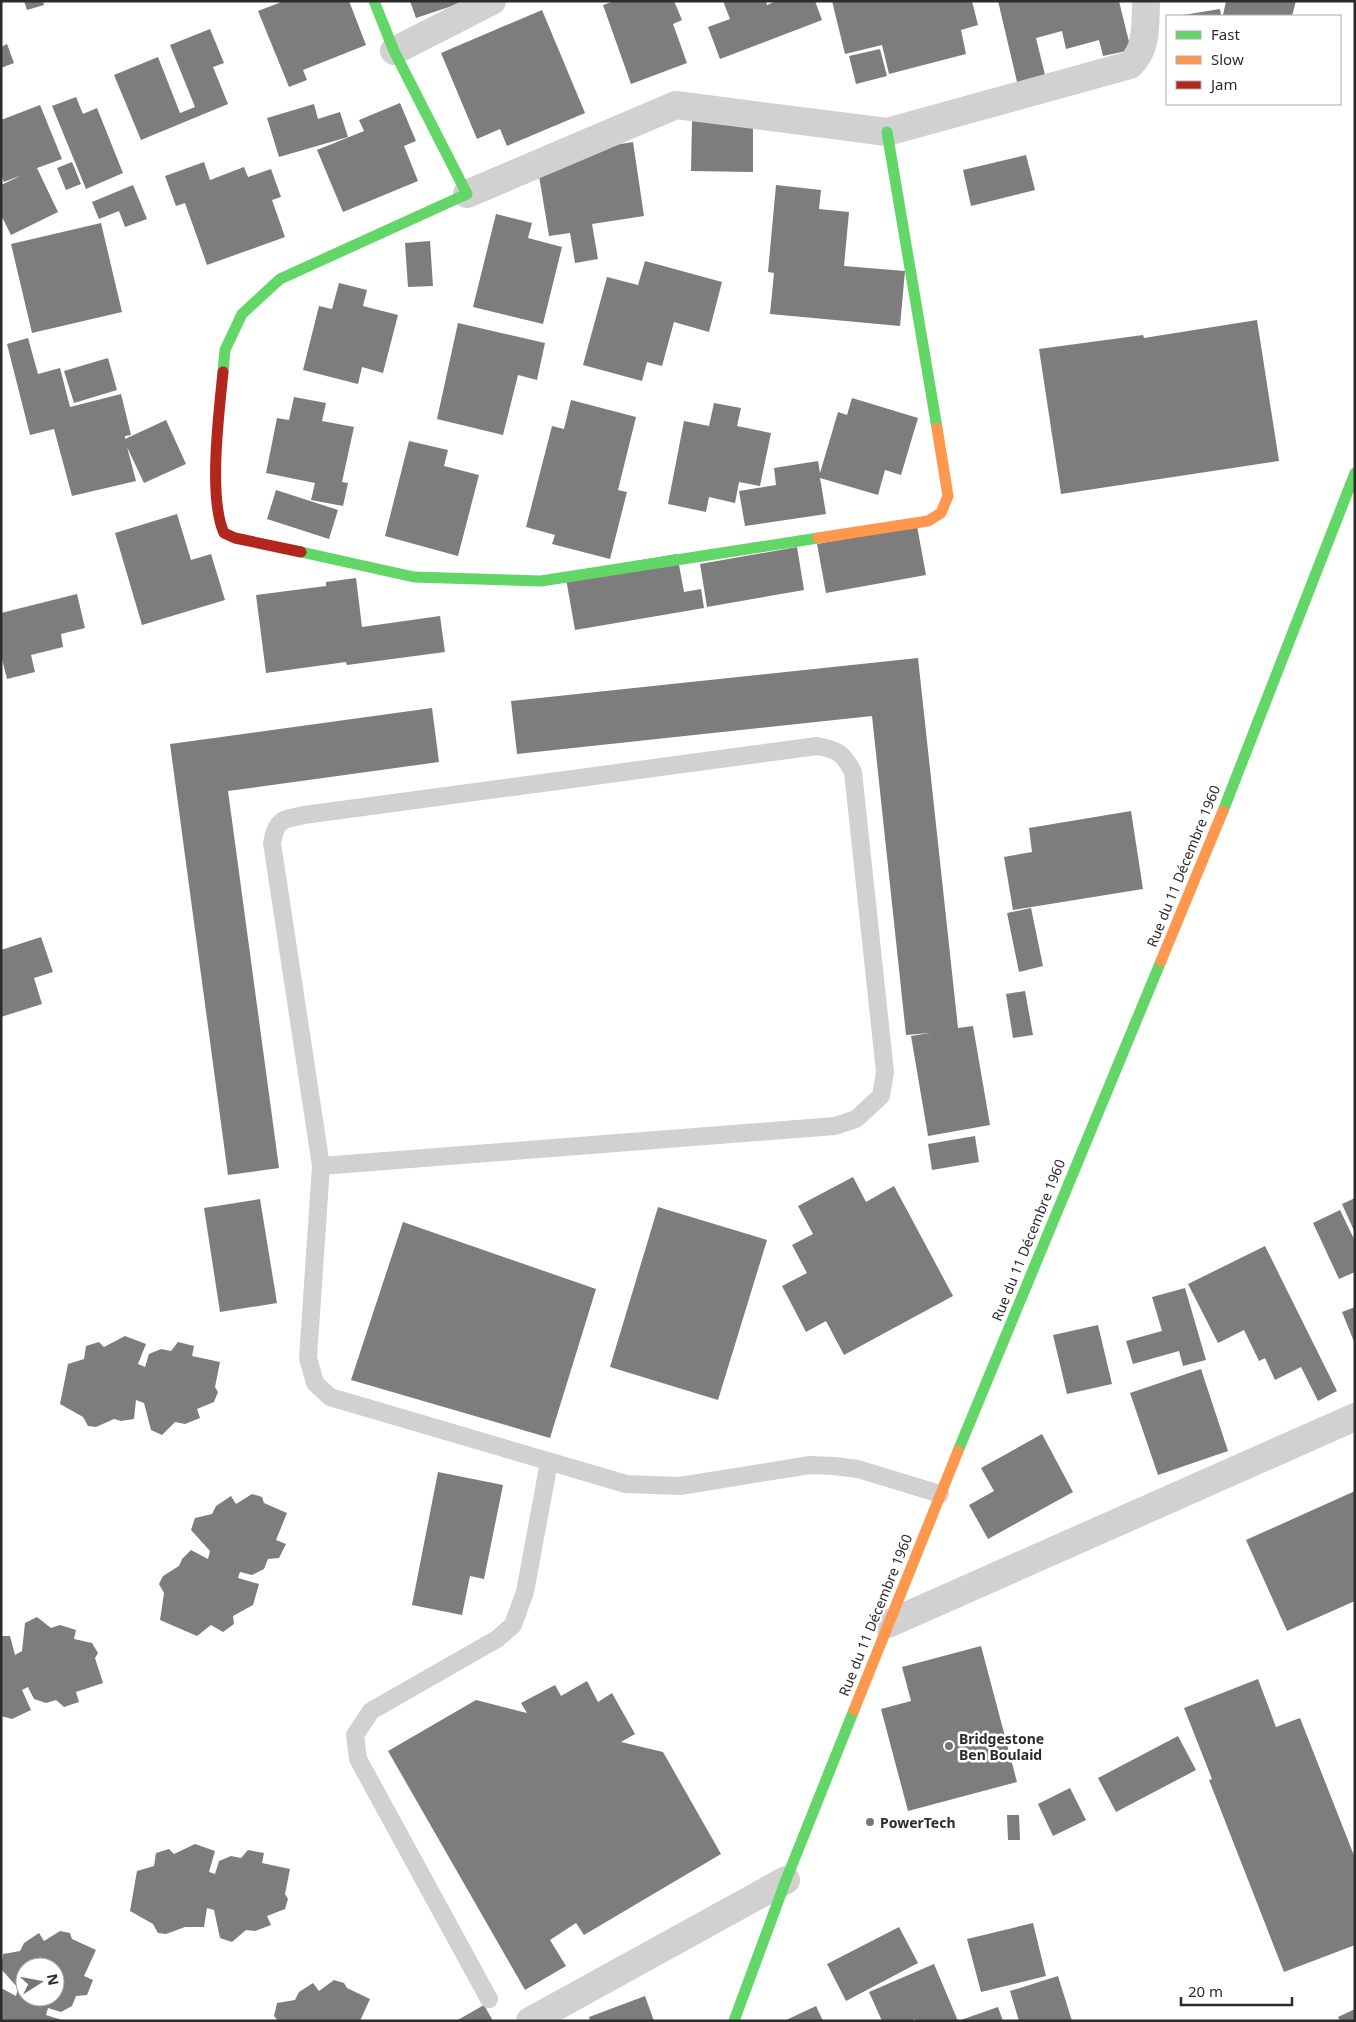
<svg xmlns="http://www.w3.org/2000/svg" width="1356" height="2022" font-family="'Noto Sans',sans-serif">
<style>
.building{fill:#7d7d7d;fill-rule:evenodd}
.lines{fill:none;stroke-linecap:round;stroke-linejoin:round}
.lane{stroke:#d1d1d1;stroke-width:18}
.street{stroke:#d1d1d1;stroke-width:28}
.fast{stroke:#63d668;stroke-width:11}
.slow{stroke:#ff974d;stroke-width:11}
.jam{stroke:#b3261e;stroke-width:11}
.poi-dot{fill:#767676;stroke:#fff;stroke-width:2}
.labels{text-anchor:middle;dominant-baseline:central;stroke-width:5;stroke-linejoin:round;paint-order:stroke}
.street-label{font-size:14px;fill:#2c2c2c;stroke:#fff}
.poi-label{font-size:14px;font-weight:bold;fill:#2c2c2c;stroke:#fff;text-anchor:start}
</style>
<rect width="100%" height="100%" fill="#fff"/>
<path class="building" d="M24,1H43L44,5L27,10Z
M284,1H349L366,45L303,70L307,80L289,87L258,11Z
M410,1H464V2L416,18Z
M614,1H674L682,20L673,24L687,63L631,84L603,5Z
M723,1H766L767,5L776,1H815L822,20L720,59L708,27L730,19Z
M832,1H972L978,25L961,30L966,54L889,74L882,45L845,54Z
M998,1H1119L1131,50L1103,56L1099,40L1066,49L1062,31L1036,38L1046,79L1018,86Z
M1226,1H1296L1292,16H1226L1223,15Z
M1220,9L1221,16H1183V15Z
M542,10L585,113L507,146L500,129L477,139L441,53Z
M210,29L224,63L213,67L228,104L141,140L114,75L158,57L180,113L195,107L170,45Z
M7,44L14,63L1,68V47Z
M880,49L887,76L856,84L849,56Z
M76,97L83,114L97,108L123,173L86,189L52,106Z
M400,103L416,141L404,146L418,181L343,212L317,150L364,131L359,120Z
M314,104L318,119L340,112L348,137L279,157L267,118Z
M40,105L62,159L37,168L58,212L11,235L1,215V185L22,175L4,182L1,175V120Z
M692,120H753V172L691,171Z
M633,142L644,216L592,224L598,259L575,263L570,233L549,236L536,158Z
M1026,155L1035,190L971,206L963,170Z
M72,162L81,184L66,190L57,168Z
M204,162L210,180L244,167L248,177L271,169L281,197L272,200L285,237L207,265L185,203L176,206L165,176Z
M133,185L147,219L125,227L119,211L99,219L92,202Z
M776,185L821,190L819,209L849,212L844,266L905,271L900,326L770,314L774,273L768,272Z
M496,214L532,223L528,238L562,247L543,324L473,307Z
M101,223L122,312L32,333L11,244Z
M430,241L433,286L408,287L405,243Z
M645,261L722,282L709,332L674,322L662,366L647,362L642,381L583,365L607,277L638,285Z
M339,283L367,290L363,306L398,315L383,373L362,367L358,384L303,370L319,306L332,309Z
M1257,320L1279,461L1061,494L1039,349L1143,335L1144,338Z
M458,323L545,343L537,380L518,375L503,435L437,419Z
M28,338L38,374L60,368L70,407L121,394L131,435L125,436V439L166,420L186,464L144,483L127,447L136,481L72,496L54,429L30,435L7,344Z
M108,358L117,390L74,403L64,371Z
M294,397L326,403L322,421L354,427L342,482L348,483L343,506L311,500L315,483L266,473L277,418L289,420Z
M852,398L918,418L901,475L885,470L878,495L820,478L826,514L745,526L739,491L776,485L774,468L818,461L820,473L838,412L847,415Z
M571,400L636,417L618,490L627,492L610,559L552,544L555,535L526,527L552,426L564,429Z
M714,403L741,408L737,426L771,433L760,486L739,482L735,503L709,497L706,512L668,504L684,421L709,426Z
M409,441L448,450L444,466L479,475L458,556L385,536Z
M276,490L338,510L329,539L267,519Z
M177,514L191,560L211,554L225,600L142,625L115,533Z
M917,526L926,575L826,593L817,544Z
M797,547L804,590L707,607L700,564Z
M677,554L684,592L701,589L704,608L575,630L565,573Z
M356,578L362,627L440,616L445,652L347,665L346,662L266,673L256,595L326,586V582Z
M77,594L85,628L61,634L63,647L31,655L35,672L7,679L1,655V613Z
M918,658L958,1028L973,1026L990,1125L928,1136L911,1036L930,1033L906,1035L872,716L517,754L511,701Z
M432,708L439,762L228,791L279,1168L228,1175L170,744Z
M1131,811L1143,889L1013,910L1004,857L1032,852L1029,828Z
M1031,908L1043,966L1019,972L1007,913Z
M41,937L53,972L34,978L42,1004L1,1017V950Z
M1025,991L1033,1035L1013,1038L1006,994Z
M975,1136L979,1162L932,1170L928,1144Z
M853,1177L866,1202L894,1186L953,1296L844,1355L826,1321L806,1332L782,1286L807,1273L792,1245L813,1234L798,1206Z
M1355,1198V1233L1342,1204Z
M260,1199L277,1303L220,1312L204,1208Z
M658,1207L767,1240L718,1400L610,1367Z
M1340,1210L1355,1241V1272L1339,1279L1313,1223Z
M403,1222L596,1289L550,1438L351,1380Z
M1265,1246L1337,1391L1318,1401L1301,1367L1275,1380L1265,1358L1259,1361L1244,1330L1218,1343L1188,1284Z
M1185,1288L1206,1360L1183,1366L1179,1351L1133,1364L1126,1341L1162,1331L1152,1297Z
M1355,1307V1344L1342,1312Z
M1098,1325L1112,1384L1067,1394L1053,1335Z
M125,1336L146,1344L138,1364L145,1367L149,1354L161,1349L171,1351L178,1342L194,1346L192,1356L220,1362L215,1387L218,1392L214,1402L197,1409L200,1418L185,1424L175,1422L162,1435L151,1430L144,1403L136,1400L134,1419L121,1421L114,1419L96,1427L88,1426L83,1417L60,1404L68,1364L84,1359L86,1346L99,1342L104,1347Z
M1201,1369L1228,1451L1158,1475L1130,1393Z
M1042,1434L1073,1492L988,1539L969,1505L994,1491L981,1468Z
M438,1472L503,1485L484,1579L470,1576L462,1615L412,1605Z
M1355,1491V1601L1287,1631L1246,1540Z
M252,1494L262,1497L264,1503L287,1513L276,1540L286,1544L279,1558L268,1559L264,1569L252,1575L240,1572L238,1578L259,1584L253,1605L233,1616L234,1624L223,1632L211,1625L197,1636L160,1620L164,1593L159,1584L163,1576L179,1566L182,1559L191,1550L208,1559L210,1551L191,1530L195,1518L212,1514L216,1506L231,1496L236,1504Z
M37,1617L51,1628L60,1625L76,1630L74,1639L92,1643L98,1653L95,1658L103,1683L76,1692L79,1702L64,1707L56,1700L46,1703L34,1699L28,1687L22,1690L31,1710L12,1719L1,1716V1636H10L15,1655L22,1651L25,1623Z
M981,1646L1017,1782L908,1811L881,1709L911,1701L902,1667Z
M1258,1679L1276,1727L1300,1718L1355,1858V1945L1284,1972L1209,1780L1212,1779L1184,1708Z
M587,1681L598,1702L612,1693L635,1734L621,1742L663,1752L721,1854L584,1935L576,1923L550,1940L566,1966L525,1990L388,1751L476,1700L527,1713L521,1703L555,1685L561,1696Z
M1178,1736L1196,1770L1116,1812L1098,1778Z
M1070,1788L1086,1820L1053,1836L1038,1804Z
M1007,1815H1019L1020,1840H1008Z
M195,1844L215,1851L209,1872L215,1874L219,1861L231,1856L241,1858L248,1850L264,1853L262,1863L290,1869L285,1894L288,1899L285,1909L267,1916L271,1925L255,1931L246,1930L232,1942L220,1938L214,1910L207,1908L204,1927H185L166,1934L158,1933L153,1924L130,1911L137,1871L154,1866L156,1853L169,1849L174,1854Z
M1033,1923L1046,1976L981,1992L967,1939Z
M899,1927L918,1963L846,2001L827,1964Z
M60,1931L70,1933L72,1939L96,1950L84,1976L93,1980L87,1995L76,1996L72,2006L61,2012L48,2008L46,2015L65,2021H1V1988L16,1996L18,1988L1,1969L3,1954L20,1951L24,1943L39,1933L44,1941ZM25,1967H55V1997H25Z
M934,1964L958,2021L998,2007L1003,2021H916L915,2019L910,2021H882L869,1992Z
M1058,1976L1072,2021H1019L1010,1991Z
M334,1980L344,1983L347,1988L370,1999L360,2021H278L274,2016L277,2003L295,2000L299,1992L313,1983L319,1991Z
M645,1996L654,2021H590L589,2017Z
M484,2005L493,2021H456Z
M816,2006L823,2021H784Z
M1355,2009V2021H1340L1338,2017Z"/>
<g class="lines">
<path class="lane" d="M321,1166L835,1126L856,1119L881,1096L885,1072L853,772C843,753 838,750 817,746L304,815C282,819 276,820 272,843L321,1166L308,1358L315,1383L330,1397L626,1484L680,1486L810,1465L834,1466L858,1469L940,1494
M489,1999L358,1759L355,1735L371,1711L497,1639L513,1625L525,1592L549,1462"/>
<path class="street" d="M394,51L492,1
M467,194L676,105L887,132L1130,65C1148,48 1145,25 1146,1
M888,1624L1355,1417
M530,2021L786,1880"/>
<path class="fast" d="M887,132L937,428
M223,372L225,350L242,314L280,279L467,194L394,51L374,1
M301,552L414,577L541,581L818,538
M1223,811L1355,473
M958,1451L1161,961
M734,2021L786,1880L854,1710"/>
<path class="slow" d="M818,538L928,521L941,513L948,496L937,428
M1161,961L1223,811
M854,1710L958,1451"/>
<path class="jam" d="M223,372C219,413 208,498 224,533L235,538L301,552"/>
</g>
<g class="poi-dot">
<circle cx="949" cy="1746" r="5"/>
<circle cx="870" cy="1822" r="5"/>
</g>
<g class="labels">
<g class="street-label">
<text transform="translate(1183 866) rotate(-68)">Rue du 11 Décembre 1960</text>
<text transform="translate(1028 1240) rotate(-68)">Rue du 11 Décembre 1960</text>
<text transform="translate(875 1615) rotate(-68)">Rue du 11 Décembre 1960</text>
</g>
<g class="poi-label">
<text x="959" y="1738">Bridgestone<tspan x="959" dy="16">Ben Boulaid</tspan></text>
<text x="880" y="1822">PowerTech</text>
</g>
</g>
<rect width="1356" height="2022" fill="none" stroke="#2c2c2c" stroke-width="5"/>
<rect x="1166" y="15" width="175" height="90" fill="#ffffff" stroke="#ababab"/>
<rect x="1176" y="31" width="25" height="8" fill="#63d668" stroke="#ababab"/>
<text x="1211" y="40" font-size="15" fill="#2c2c2c">Fast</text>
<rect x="1176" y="56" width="25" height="8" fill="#ff974d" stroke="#ababab"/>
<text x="1211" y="65" font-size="15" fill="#2c2c2c">Slow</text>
<rect x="1176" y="81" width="25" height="8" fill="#b3261e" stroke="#ababab"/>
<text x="1211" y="90" font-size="15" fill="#2c2c2c">Jam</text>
<g transform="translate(40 1982) rotate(79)"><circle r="24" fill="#ffffff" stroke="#ababab"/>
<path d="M0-4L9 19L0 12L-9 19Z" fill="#767676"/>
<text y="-8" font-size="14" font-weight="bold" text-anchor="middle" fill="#2c2c2c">N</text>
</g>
<path d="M1181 1997v8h111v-8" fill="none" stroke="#2c2c2c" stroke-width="2.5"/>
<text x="1188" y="1997" font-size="15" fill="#2c2c2c" stroke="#ffffff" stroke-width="4" paint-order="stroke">20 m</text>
</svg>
